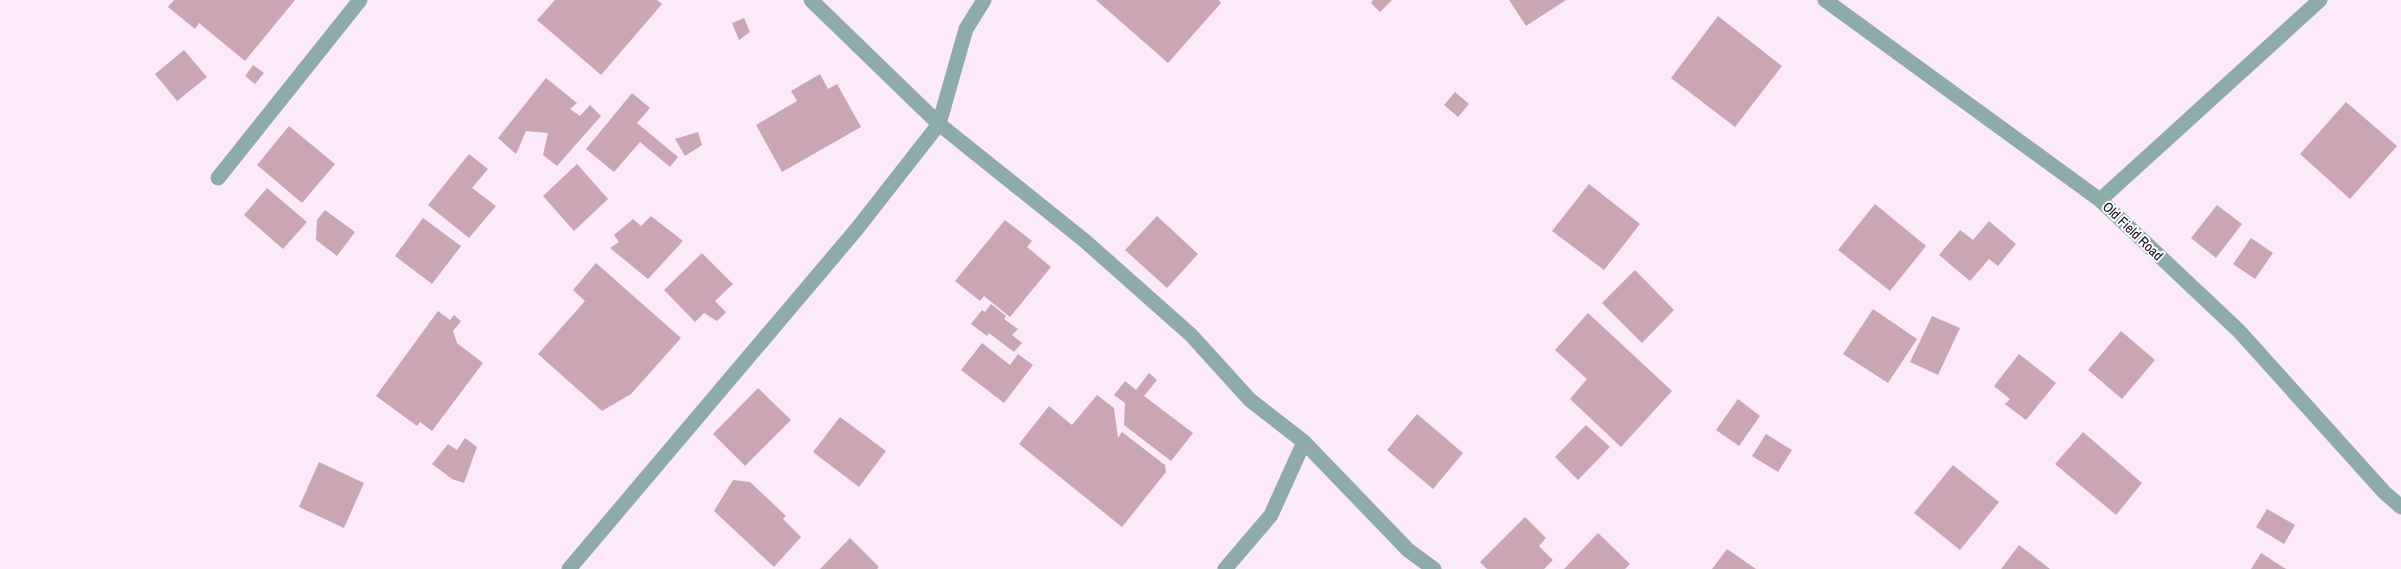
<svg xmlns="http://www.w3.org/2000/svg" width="2401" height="569" font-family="'Archivo Narrow',sans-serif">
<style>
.building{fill:#caa5b4}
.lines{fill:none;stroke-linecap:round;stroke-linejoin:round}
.minor{stroke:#8daba8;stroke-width:15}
.labels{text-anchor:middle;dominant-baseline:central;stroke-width:4;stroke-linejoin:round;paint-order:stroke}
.street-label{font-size:14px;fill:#130a13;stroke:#fff}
</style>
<rect width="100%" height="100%" fill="#fceafa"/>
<path class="building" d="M174,0H295L245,61L199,23L195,29L168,7Z
M555,0H657L662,4L601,75L537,20Z
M1096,0H1219L1221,3L1168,63Z
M1373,0H1392L1380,12L1371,3Z
M1509,0H1566L1526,26Z
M1718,16L1782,66L1735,127L1671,78Z
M744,18L750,32L739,40L732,23Z
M184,50L207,77L177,101L155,74Z
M253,65L264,73L255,84L245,76Z
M820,74L828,89L837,84L861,127L782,172L756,125L797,101L791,91Z
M546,78L577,103L570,109L580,116L590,105L601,116L557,166L543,155L548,133L526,131L516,154L498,138Z
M1455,92L1469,104L1458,117L1444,105Z
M632,93L650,108L637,123L678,157L670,167L640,142L614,172L586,149Z
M2346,102L2397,146L2350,199L2300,154Z
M289,126L335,164L302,203L257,165Z
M698,132L702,145L685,156L675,139Z
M469,154L488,169L472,188L496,206L469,238L428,205Z
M577,164L608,199L574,231L543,196Z
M1589,184L1640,224L1604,270L1552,231Z
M267,188L307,222L283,249L244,215Z
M1875,204L1926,246L1890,291L1838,250Z
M2217,205L2242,224L2216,258L2191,238Z
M325,210L355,232L337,256L316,240L317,220Z
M651,216L683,241L648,279L610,248L619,242L614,235L633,219L641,226Z
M1157,216L1198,254L1167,288L1125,250Z
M423,218L461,246L432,284L395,256Z
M1005,220L1032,241L1027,247L1051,267L1010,317L984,296L980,301L955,281Z
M1989,221L2016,244L1998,266L1989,259L1970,281L1939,255L1960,230L1973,240Z
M2251,238L2273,253L2255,279L2233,264Z
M702,253L733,284L715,301L726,312L717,321L704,313L695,322L664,290Z
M596,263L681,338L631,394L602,411L538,354L585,301L573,290Z
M1635,270L1674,310L1642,343L1602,303Z
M991,304L1006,316L1004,319L1018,329L1012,335L1022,343L1014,352L989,333L987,336L971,324L982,310L985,312Z
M1873,309L1917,339L1888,383L1843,354Z
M438,311L450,320L454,315L461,321L453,331L457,343L483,363L432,431L420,422L417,426L376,396Z
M1588,313L1672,391L1621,447L1570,399L1587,379L1555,350Z
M1932,316L1960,328L1938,375L1910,362Z
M2121,331L2155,360L2122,399L2088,370Z
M982,343L1010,365L1018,354L1033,365L1004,403L961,370Z
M2019,354L2056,383L2026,420L2005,404L2010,399L1994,386Z
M1149,373L1157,380L1144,396L1193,433L1171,461L1124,425L1125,403L1114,395L1125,381L1136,390Z
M758,388L791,420L745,466L713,434Z
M1097,395L1114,408L1118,438L1122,432L1165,465L1166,472L1122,527L1019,444L1049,406L1072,425Z
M1738,399L1760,416L1739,446L1716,430Z
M1417,414L1463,453L1433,489L1387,450Z
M840,417L886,451L859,487L813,452Z
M1586,425L1610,447L1578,480L1555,457Z
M2083,432L2142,483L2116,515L2055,464Z
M1766,434L1792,450L1778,472L1752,456Z
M465,438L477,447L464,483L452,479L432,464L448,444L457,450Z
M319,462L364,483L344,528L299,507Z
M1953,465L1999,502L1960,550L1914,513Z
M733,480L750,482L786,516L783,519L801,537L774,567L714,511Z
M2267,509L2295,525L2284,544L2256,527Z
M1525,517L1546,538L1539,546L1553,560L1544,569H1487L1480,562Z
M1598,533L1630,564L1625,569H1564Z
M850,538L879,567L877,569H820Z
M2019,545L2050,569H2001Z
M1727,549L1756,569H1712Z
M2261,553L2286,569H2251Z"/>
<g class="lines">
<path class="minor" d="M811,0L939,124L1085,241L1191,335L1250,400L1304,442L1271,515L1225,569
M1825,0L2100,200L2239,331L2384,492L2401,507
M218,178L360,0
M2100,200L2320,0
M1304,442L1408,550L1434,569
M569,569L856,230L939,124L966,29L984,0"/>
</g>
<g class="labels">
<g class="street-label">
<text transform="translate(2133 231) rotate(44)">Old Field Road</text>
</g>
</g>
</svg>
